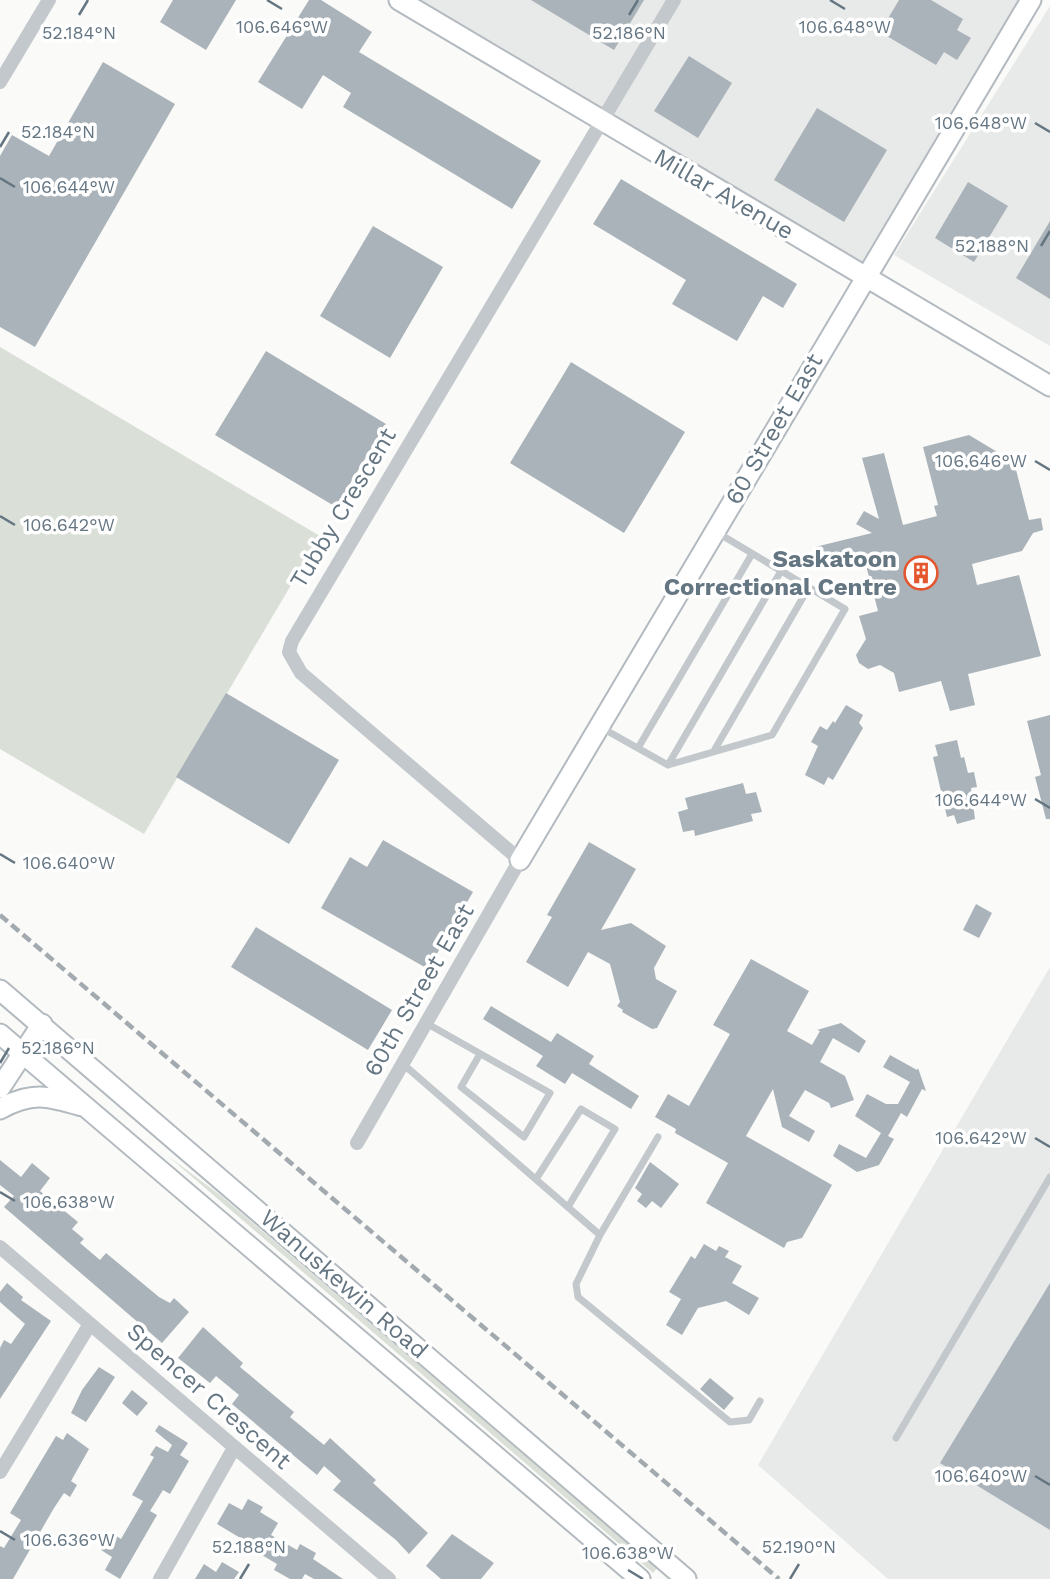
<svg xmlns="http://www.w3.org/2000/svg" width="1050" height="1579" font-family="'Work Sans',sans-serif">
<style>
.built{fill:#e8e9e9}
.green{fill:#dadfd7}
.building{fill:#aab3b9}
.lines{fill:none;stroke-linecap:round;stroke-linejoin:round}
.secondary-casing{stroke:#b3babf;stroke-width:23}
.lane{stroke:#c3c8cc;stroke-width:7}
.street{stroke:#c3c8cc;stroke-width:14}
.secondary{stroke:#fff;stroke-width:19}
.rail{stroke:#a2aab0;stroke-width:4.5;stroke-dasharray:10 5;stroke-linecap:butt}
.ticks{fill:none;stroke:#657683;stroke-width:2.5}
.labels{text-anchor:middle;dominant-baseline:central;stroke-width:7;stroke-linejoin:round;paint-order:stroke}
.street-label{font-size:24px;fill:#657683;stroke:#fff}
.poi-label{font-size:24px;font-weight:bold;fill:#657683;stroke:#fff;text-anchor:end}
.ticks-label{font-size:18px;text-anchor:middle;fill:#657683;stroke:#fff;stroke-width:7;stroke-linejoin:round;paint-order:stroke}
</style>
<rect width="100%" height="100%" fill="#fafaf8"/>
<path class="built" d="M399,0H1031L864,275Z
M1050,6V346L894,255Z
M1050,967V1579H888L758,1465Z"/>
<path class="green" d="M0,347L320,536L144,834L0,749Z
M168,1156L220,1195L657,1568L653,1573Z"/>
<path class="building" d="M173,0H236L206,50L160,22Z
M309,0H321L372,32L359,52L541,161L512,209L343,107L351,93L323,75L302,109L258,82Z
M531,0H644L614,50Z
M899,0H931L963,19L957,30L971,38L957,60L944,52L936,65L880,32Z
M689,56L732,83L698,138L654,111Z
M103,62L175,104L35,347L0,327V156L12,135L49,156Z
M817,108L887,150L844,222L774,180Z
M621,179L797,284L783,308L763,296L737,341L672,304L686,280L593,224Z
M968,182L1008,206L974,262L935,238Z
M1050,221V299L1016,278Z
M373,226L443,267L390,358L320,316Z
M266,351L386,424L336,507L215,435Z
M571,362L685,432L624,533L510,463Z
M969,435L1014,462L1029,520L1041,518L1043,530L1033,533L1022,551L972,564L977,585L1019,575L1041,656L968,674L975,705L950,711L941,681L899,692L894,673L880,665L868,669L859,663L856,655L866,639L859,616L878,611L864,558L821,570L815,547L872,533L856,524L864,511L879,519L862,458L884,453L903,525L937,516L934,506L938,505L923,447Z
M226,693L339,760L289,844L176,777Z
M846,705L863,715L859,723L863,728L833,780L828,777L824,785L805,775L818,746L811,742L820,726L827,730L833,721L835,723Z
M1050,715V819H1046L1035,777L1041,775L1027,721Z
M957,740L961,758L964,757L968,773L974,772L977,787L971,788L975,819L957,824L954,815L947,817L933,757L938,756L935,745Z
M743,783L746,794L756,792L762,812L751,814L753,821L695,836L694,830L683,832L678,812L688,809L685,798Z
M383,840L473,892L428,969L321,908L350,857L367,867Z
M589,842L636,869L601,930L631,923L666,946L654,968L656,979L677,991L657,1028L652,1029L622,1012L623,1010L617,1006L620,1002L610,964L588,952L568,987L526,962L552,917L547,915Z
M976,904L992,913L979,938L963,930Z
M256,927L392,1010L368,1050L231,967Z
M751,959L809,991L787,1031L812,1045L820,1031L817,1030L841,1023L866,1041L859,1053L833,1038L820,1062L845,1076L854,1100L831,1108L829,1103L805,1090L789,1116L815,1131L809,1142L782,1127L773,1089L746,1136L832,1185L802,1238L787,1242L784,1248L706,1203L728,1163L675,1133L676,1129L655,1117L668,1094L689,1106L730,1034L713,1025Z
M491,1006L551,1042L557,1033L594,1056L589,1064L639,1096L631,1109L572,1073L565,1084L536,1066L543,1056L483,1019Z
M890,1055L917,1070L918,1068L926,1091L922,1089L907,1117L901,1113L888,1136L894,1139L879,1165L857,1172L833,1156L839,1144L866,1158L881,1133L855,1116L867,1094L886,1104H898L910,1082L883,1067Z
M0,1160L21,1177L32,1163L50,1178L40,1191L78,1222L72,1229L84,1239L80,1243L100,1260L106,1253L159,1297L170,1303L174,1298L189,1312L162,1343L4,1207L14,1196L0,1185Z
M650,1162L679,1184L661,1208L652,1201L646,1208L637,1201L642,1194L635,1188Z
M704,1244L716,1251L719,1246L729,1251L725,1257L742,1266L732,1283L759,1298L749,1315L726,1301L698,1308L682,1335L666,1325L681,1299L669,1292L691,1256L695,1259Z
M7,1283L23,1297L21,1300L51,1321L0,1399V1348L4,1340L11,1344L25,1324L0,1302V1292Z
M1050,1283V1530L940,1463Z
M203,1327L243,1363L240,1367L294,1412L290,1417L324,1445L330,1438L376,1480L373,1483L428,1533L409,1554L396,1540L333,1490L341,1481L324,1466L317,1475L232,1404L239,1395L216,1376L210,1383L178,1358Z
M99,1367L115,1377L86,1422L71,1413L82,1390Z
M710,1378L734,1398L724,1410L700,1389Z
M132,1390L148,1403L137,1416L122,1403Z
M159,1425L188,1443L180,1455L189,1461L170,1494L163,1490L150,1511L157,1515L120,1579L105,1570L112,1557L101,1550L112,1533L121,1539L143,1501L132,1495L154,1457L150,1455L156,1446L168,1452L172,1445L155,1431Z
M67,1433L89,1449L71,1481L77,1485L70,1497L64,1493L54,1508L13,1579H0V1546L4,1548L21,1520L10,1513L56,1436L63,1440Z
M248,1499L263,1507L260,1512L278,1523L271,1535L297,1550L300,1544L316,1553L313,1559L343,1579H314L305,1574L302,1579H290L274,1570L277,1564L245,1545L247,1542L217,1524L229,1503L242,1510Z
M452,1534L494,1563L481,1579H441L426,1566Z
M222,1562L239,1572L234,1579H195L204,1564L216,1572Z"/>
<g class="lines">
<defs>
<path id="secondary" d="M399,0L1050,386
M520,860L1031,0
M0,990L686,1579
M0,1034L640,1579
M0,1088L42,1024
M0,1109C32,1091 48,1096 82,1106"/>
</defs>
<use href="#secondary" class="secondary-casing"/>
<path class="lane" d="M602,728L668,765L772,735L845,609L718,533
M638,748L752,554
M715,749L809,587
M668,765L781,571
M426,1023L550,1093L524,1137L461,1087L480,1054
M403,1064L600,1235L576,1284L578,1297L730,1422L749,1420L760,1401
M536,1179L581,1109L615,1129L568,1207
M600,1235L658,1137
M896,1438L1050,1177"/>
<path class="street" d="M0,82L49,0
M357,1143L520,860L301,673L289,652L292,641L674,0
M0,1247L389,1579
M0,1472L90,1324
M160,1579L234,1448"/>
<use href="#secondary" class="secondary"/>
<path class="rail" d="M0,915L779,1579"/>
</g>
<path class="ticks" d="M267,0L282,9M830,0L845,9M79,15L88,0M629,15L638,0M1035,123L1050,132M0,147L9,132M0,178L15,187M1041,246L1050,231M1035,461L1050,470M0,516L15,525M1035,799L1050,808M0,854L15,863M0,1063L9,1048M1035,1138L1050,1147M0,1192L15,1201M1035,1476L1050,1485M0,1531L15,1540M628,1570L643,1579M240,1579L249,1564M790,1579L799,1564"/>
<defs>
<symbol id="building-ring" viewBox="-11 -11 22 22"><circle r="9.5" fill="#fff" stroke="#e4572e" stroke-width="1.5"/><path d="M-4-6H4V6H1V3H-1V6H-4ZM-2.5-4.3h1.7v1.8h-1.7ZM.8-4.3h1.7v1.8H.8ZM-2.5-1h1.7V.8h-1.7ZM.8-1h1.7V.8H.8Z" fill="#e4572e"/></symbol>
</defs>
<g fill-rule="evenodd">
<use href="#building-ring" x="902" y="554" width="38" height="38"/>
</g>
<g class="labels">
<g class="street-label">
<text transform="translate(724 194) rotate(30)">Millar Avenue</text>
<text transform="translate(774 429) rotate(-60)">60 Street East</text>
<text transform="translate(343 508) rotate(-59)">Tubby Crescent</text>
<text transform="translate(419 990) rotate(-60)">60th Street East</text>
<text transform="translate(344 1284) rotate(41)">Wanuskewin Road</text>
<text transform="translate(209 1396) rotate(41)">Spencer Crescent</text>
</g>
<g class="poi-label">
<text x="897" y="559">Saskatoon<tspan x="897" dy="28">Correctional Centre</tspan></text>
</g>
</g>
<g class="ticks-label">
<text x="282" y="33">106.646°W</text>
<text x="845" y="33">106.648°W</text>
<text x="79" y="39">52.184°N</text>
<text x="629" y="39">52.186°N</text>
<text x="981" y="129">106.648°W</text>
<text x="58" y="138">52.184°N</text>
<text x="69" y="193">106.644°W</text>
<text x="992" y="252">52.188°N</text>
<text x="981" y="467">106.646°W</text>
<text x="69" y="531">106.642°W</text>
<text x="981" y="806">106.644°W</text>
<text x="69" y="869">106.640°W</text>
<text x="58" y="1054">52.186°N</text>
<text x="981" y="1144">106.642°W</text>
<text x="69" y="1208">106.638°W</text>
<text x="981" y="1482">106.640°W</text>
<text x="69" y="1546">106.636°W</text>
<text x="249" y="1553">52.188°N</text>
<text x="799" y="1553">52.190°N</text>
<text x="628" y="1559">106.638°W</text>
</g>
</svg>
